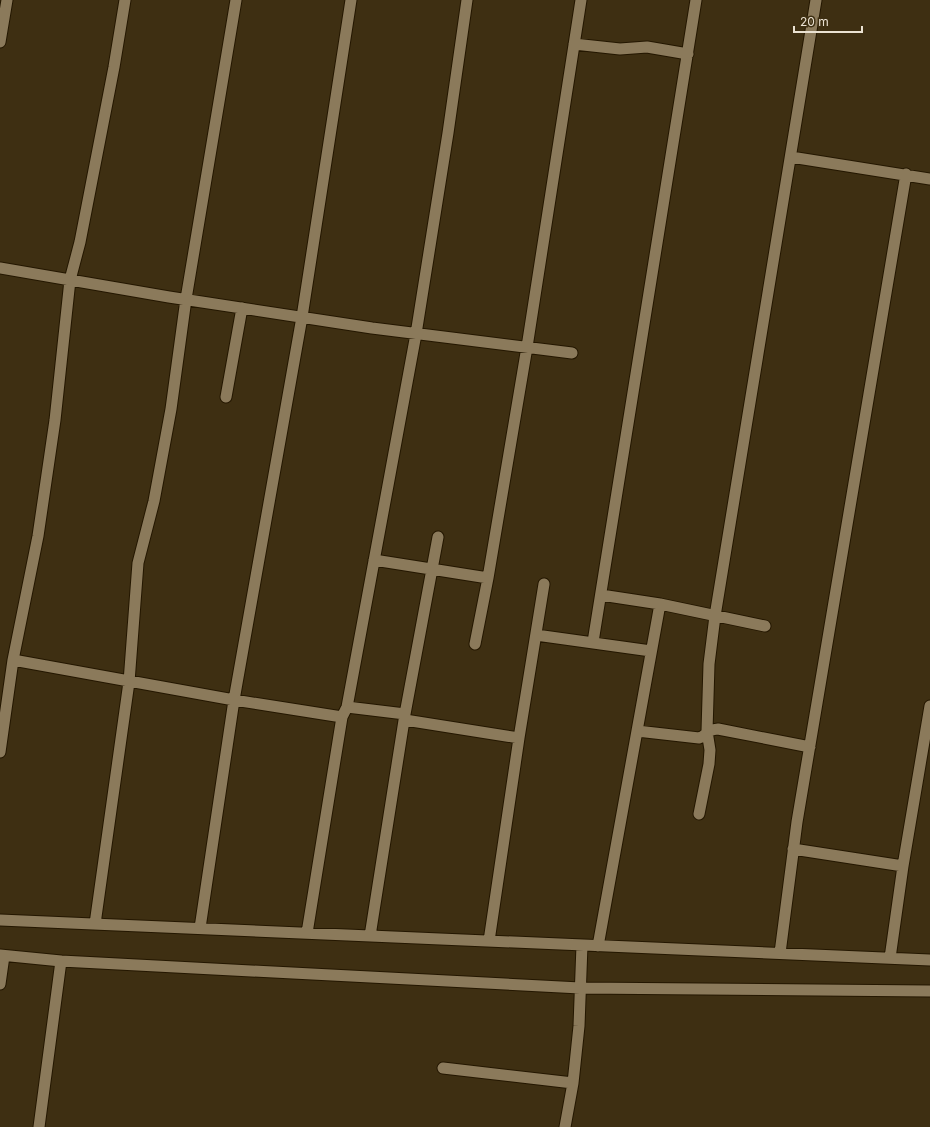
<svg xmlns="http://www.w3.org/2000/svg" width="930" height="1127" font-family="Inter,sans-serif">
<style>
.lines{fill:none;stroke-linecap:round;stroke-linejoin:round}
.minor-casing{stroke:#241700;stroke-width:13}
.minor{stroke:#8b7a5b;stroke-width:11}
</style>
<rect width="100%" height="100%" fill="#3e2f12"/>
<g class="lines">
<defs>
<path id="minor" d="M0,42L7,0
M574,44L620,49L647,47L688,54
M791,157L930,179
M0,268L169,297L372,328L572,353
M226,397L242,308
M374,560L488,578
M601,595L660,604L765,626
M536,635L651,651
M593,642L696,0
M475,644L488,578L527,347L581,0
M13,660L234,700L342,717
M347,707L405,714
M405,720L519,738
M637,731L699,738C708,735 705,730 718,729L810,747
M0,752L13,660L38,536L55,420L70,280L80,242L114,67L125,0
M699,814L709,764L710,750L707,731L709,664L715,616L816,0
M793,849L903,866
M0,920L930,960
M95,924L129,682L138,563L154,501L171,409L186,299L236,0
M200,928L234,700L302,317L351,0
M307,933L342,717L347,707L416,334L448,133L467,0
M370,936L405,714L438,537
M489,941L519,738L544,584
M598,946L660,604
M780,953L797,822L906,174
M0,955L61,961L580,988L930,991
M890,958L903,866L930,706
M0,984L4,956
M443,1068L573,1083
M39,1127L61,961
M565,1127L573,1083L579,1026L582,945"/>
</defs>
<use href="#minor" class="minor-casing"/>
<use href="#minor" class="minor"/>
</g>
<path d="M794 26v6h68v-6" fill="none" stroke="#ebe2d2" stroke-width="2"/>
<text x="800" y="26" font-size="12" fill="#ebe2d2" stroke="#3e2f12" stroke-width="3" paint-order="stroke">20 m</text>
</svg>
